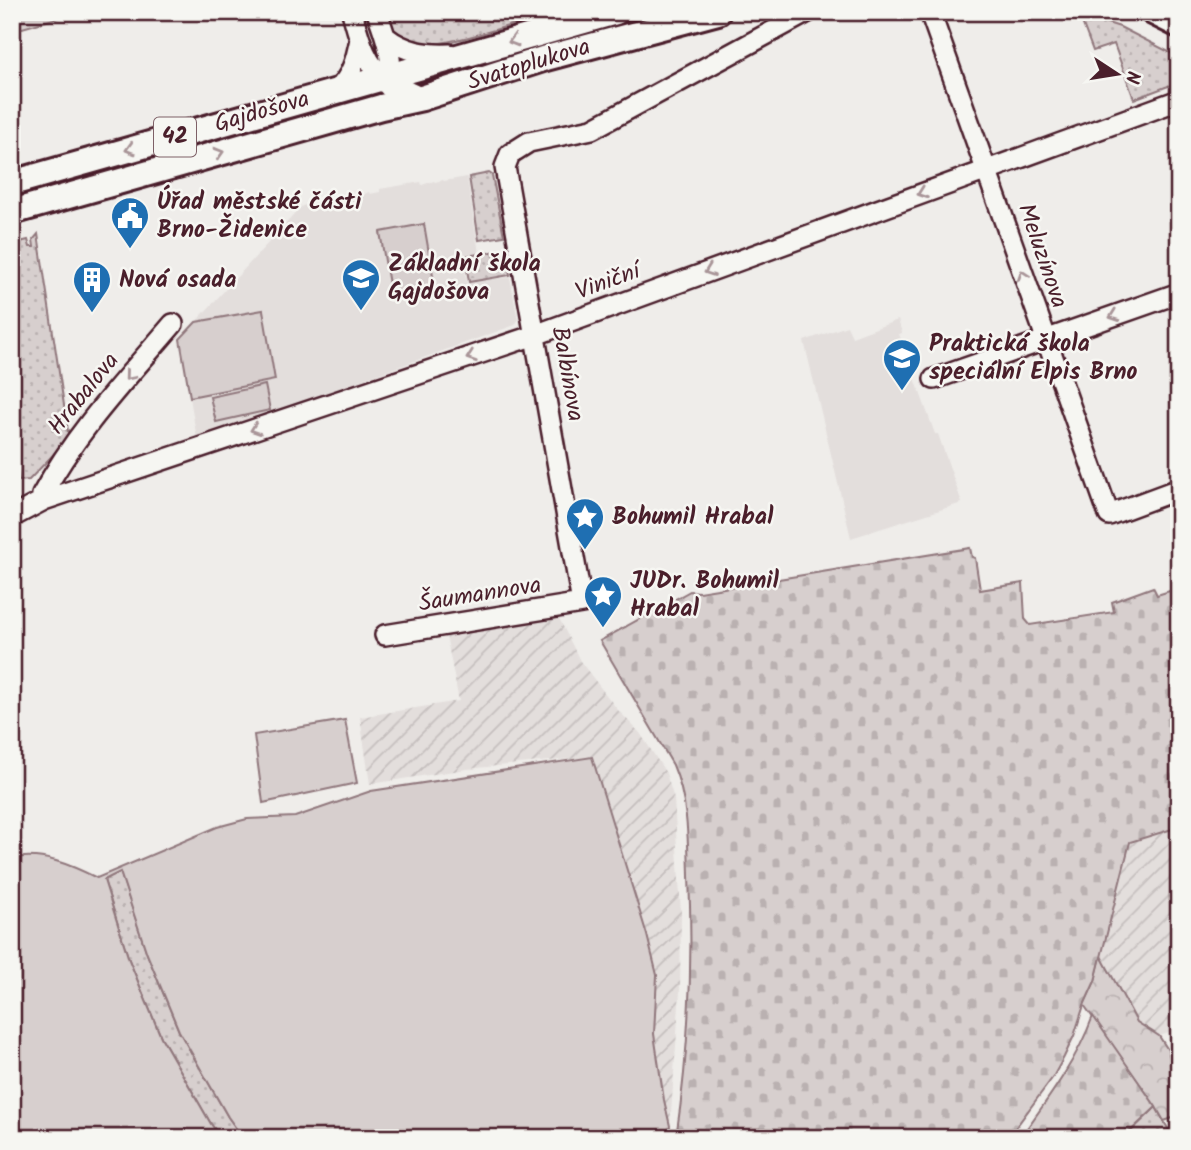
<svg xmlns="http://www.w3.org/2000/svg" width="1191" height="1150" font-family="Kalam,sans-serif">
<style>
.built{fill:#e3dedc}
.industrial{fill:url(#industrial-furrows)}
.grass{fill:url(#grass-dots);stroke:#90777c;stroke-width:2}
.forest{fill:url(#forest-crowns);stroke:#90777c;stroke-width:2}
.cemetery{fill:url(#cemetery-stones);stroke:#90777c;stroke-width:2}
.garden{fill:#d7cfce;stroke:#90777c;stroke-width:2}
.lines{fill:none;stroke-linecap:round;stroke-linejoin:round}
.minor-casing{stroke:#4a1f2b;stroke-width:24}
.major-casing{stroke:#4a1f2b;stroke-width:30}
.minor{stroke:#f6f6f2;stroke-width:19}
.major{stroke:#f6f6f2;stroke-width:24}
.oneway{stroke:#a99598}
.labels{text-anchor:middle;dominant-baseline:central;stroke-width:5;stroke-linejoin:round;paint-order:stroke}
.shield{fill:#f6f6f2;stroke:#7e6067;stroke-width:2}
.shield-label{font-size:23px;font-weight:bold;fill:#4a1f2b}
.street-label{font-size:24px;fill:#4a1f2b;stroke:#f6f6f2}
.poi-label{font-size:24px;font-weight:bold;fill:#4a1f2b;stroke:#f6f6f2;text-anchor:start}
</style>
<defs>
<pattern id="industrial-furrows" width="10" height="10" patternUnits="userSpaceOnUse" patternTransform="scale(1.75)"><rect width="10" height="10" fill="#e3dedc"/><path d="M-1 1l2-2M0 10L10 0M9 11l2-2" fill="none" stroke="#c4bebd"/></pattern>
<pattern id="grass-dots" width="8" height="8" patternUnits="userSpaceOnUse" patternTransform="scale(1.75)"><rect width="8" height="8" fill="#d7cfce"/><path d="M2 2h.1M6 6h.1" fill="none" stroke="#bab1b1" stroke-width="1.8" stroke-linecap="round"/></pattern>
<pattern id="forest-crowns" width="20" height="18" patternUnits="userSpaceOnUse" patternTransform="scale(1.75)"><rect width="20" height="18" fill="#d7cfce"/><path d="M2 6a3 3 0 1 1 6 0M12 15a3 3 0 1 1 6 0" fill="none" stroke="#bab1b1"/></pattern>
<pattern id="cemetery-stones" width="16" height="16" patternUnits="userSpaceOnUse" patternTransform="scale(1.75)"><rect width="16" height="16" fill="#d7cfce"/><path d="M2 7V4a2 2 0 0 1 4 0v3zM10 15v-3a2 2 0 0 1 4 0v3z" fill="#bab1b1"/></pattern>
</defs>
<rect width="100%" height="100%" fill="#efedea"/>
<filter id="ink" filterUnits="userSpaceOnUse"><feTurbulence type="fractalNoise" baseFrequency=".0143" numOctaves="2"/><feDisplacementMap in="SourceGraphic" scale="14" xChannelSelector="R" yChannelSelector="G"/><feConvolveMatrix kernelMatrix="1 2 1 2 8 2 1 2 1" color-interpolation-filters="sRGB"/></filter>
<g filter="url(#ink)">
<path class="built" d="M467,177L479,253L462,256L467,283L510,277L518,320L515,325L197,439L180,339L302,206L360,194L362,195L369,192L370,194L380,192V189L421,182L422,185L434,181L435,182L443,180L444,181Z
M898,320L902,333L899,334L935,434H938L962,503L851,538L804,341L847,326L852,337Z"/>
<path class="industrial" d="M558,616L580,661L617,709L640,733L666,773L674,799L681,913L680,992L670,1126L664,1100L654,1034L657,975L647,935L592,757L467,769L370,784L360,717L459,701L446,635Z
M1179,827V1048L1172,1032L1159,1036L1137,1022L1101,956L1130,842Z"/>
<path class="grass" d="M385,12H547L539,17C512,24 436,51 413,43C397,38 391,26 385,12Z
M1079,14L1120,27L1179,57V82L1134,99L1114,44L1093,51Z
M489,173L492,175L504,236L479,240L469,177Z
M38,234L69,438L29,480L19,481L12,422V244L28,240L30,247H34L33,240Z
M506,250L510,275L469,282L465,256Z
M120,871L147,954L179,1031L228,1117L243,1138H221L211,1124L161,1037L129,960L104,880Z
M1156,1107L1171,1134C1155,1134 1140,1138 1124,1138Z"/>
<path class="forest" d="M1101,956L1137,1022L1159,1036L1168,1050L1178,1087L1179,1116L1164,1121L1156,1107L1084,1005L1095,981Z"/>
<path class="cemetery" d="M970,548L972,557L975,558L980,590L1023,583L1025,619L1030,625L1114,612L1112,602L1153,587L1157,595L1179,588V827L1130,842L1095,981L1084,1005L1074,1036L1064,1057L1053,1077L1008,1138H676C689,1051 693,964 689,876C688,838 688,800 673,765L600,641L690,591L699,592Z
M1093,1016L1156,1107L1123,1138H1020C1048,1099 1076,1062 1093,1016Z"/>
<path class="garden" d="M20,12H78L12,31V15Z
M424,224L435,288L391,296L380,232Z
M263,310L275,380L190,397L180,339L196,322Z
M265,385L270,410L216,422L210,397Z
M345,720L357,783L263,803L254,735Z
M592,757L647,935L657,975L654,1034L664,1100L670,1126L667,1138H243L228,1117L179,1031L147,954L120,872L104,880L129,960L161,1037L211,1124L221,1138H12V859C40,851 73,866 97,878L217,827L247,819L295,817L371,791Z"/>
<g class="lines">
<defs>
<path id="minor" d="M352,12C359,37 365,65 387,80C397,88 411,92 422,98
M377,12C386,39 395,58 388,86
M930,12L1109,515L1179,489
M386,37C405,52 426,55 450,54
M337,90C352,76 356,59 360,39
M934,379L1179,293
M44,500L42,495C76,431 127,378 173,324
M12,517L44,500L535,335L1179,100
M385,635L582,603L505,167L510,154L529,142L592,129L808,12"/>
<path id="major" d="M1153,12L1179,25
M12,183L616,12
M12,212L381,107L422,98L546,58L718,12"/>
</defs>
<use href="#minor" class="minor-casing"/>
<use href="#major" class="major-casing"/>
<use href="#minor" class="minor"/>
<use href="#major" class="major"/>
</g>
<defs><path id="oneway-chevron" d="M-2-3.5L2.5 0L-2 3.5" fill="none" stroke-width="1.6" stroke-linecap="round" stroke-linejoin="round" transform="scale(1.75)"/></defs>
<g class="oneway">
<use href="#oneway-chevron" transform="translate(513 41) rotate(164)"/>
<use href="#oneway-chevron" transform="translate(130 149) rotate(164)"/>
<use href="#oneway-chevron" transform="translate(219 153) rotate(-16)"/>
<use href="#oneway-chevron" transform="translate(922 193) rotate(160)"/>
<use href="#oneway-chevron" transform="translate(709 271) rotate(160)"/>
<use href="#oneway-chevron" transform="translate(1023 275) rotate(-109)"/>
<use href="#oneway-chevron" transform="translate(1114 316) rotate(160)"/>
<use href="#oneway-chevron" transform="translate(471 357) rotate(161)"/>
<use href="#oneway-chevron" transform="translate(129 376) rotate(130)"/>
<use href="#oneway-chevron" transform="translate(255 429) rotate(161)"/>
</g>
</g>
<defs>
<symbol id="civic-pin" viewBox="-11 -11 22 30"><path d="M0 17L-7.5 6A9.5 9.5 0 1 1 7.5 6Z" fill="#1f6fb2" stroke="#f6f6f2"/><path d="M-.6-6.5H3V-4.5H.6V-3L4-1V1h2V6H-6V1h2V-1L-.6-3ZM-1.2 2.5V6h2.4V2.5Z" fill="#fff"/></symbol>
<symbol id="school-pin" viewBox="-11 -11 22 30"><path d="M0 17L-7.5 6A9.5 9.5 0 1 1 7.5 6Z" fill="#1f6fb2" stroke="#f6f6f2"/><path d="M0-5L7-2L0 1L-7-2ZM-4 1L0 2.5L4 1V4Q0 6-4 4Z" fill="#fff"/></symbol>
<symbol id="building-pin" viewBox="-11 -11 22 30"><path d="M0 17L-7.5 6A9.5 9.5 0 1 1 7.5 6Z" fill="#1f6fb2" stroke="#f6f6f2"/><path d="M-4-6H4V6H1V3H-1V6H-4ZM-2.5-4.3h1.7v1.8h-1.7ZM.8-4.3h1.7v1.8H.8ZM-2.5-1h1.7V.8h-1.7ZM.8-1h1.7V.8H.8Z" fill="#fff"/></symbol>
<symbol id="sight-pin" viewBox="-11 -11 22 30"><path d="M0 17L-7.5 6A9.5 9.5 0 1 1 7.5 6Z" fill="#1f6fb2" stroke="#f6f6f2"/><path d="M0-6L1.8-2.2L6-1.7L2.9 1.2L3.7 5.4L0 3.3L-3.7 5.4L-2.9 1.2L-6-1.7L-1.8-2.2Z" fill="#fff"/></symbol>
</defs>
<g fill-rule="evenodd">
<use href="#civic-pin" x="108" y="194" width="44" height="60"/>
<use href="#school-pin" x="339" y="256" width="44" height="60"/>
<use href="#building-pin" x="70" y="258" width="44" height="60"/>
<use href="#school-pin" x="880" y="336" width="44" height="60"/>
<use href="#sight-pin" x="563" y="495" width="44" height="60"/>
<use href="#sight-pin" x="581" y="573" width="44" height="60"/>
</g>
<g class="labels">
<rect class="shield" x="154" y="117.5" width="42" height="39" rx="5"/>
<g class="shield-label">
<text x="175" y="137">42</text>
</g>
<g class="street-label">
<text transform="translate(529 65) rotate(-17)">Svatoplukova</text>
<text transform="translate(262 112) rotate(-16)">Gajdošova</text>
<text transform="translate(1042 256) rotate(71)">Meluzínova</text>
<text transform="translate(608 282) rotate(-20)">Viniční</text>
<text transform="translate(567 374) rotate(80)">Balbínova</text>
<text transform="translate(84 394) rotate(-51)">Hrabalova</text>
<text transform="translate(480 595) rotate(-9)">Šaumannova</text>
</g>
<g class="poi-label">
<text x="157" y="202">Úřad městské části<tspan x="157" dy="28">Brno-Židenice</tspan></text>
<text x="388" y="264">Základní škola<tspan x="388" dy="28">Gajdošova</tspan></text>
<text x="119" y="280">Nová osada</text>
<text x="929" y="344">Praktická škola<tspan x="929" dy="28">speciální Elpis Brno</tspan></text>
<text x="612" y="517">Bohumil Hrabal</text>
<text x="630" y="581">JUDr. Bohumil<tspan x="630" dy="28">Hrabal</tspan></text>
</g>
</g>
<rect width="1191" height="1150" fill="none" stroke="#f6f6f2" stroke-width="42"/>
<rect x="21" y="21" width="1149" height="1108" fill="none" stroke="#4a1f2b" stroke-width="2.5" filter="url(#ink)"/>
<g transform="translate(1117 74) rotate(102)" stroke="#f6f6f2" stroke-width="5" paint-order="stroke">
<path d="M0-5L12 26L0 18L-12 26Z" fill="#4a1f2b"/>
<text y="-10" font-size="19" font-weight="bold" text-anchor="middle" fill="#4a1f2b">N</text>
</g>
</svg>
